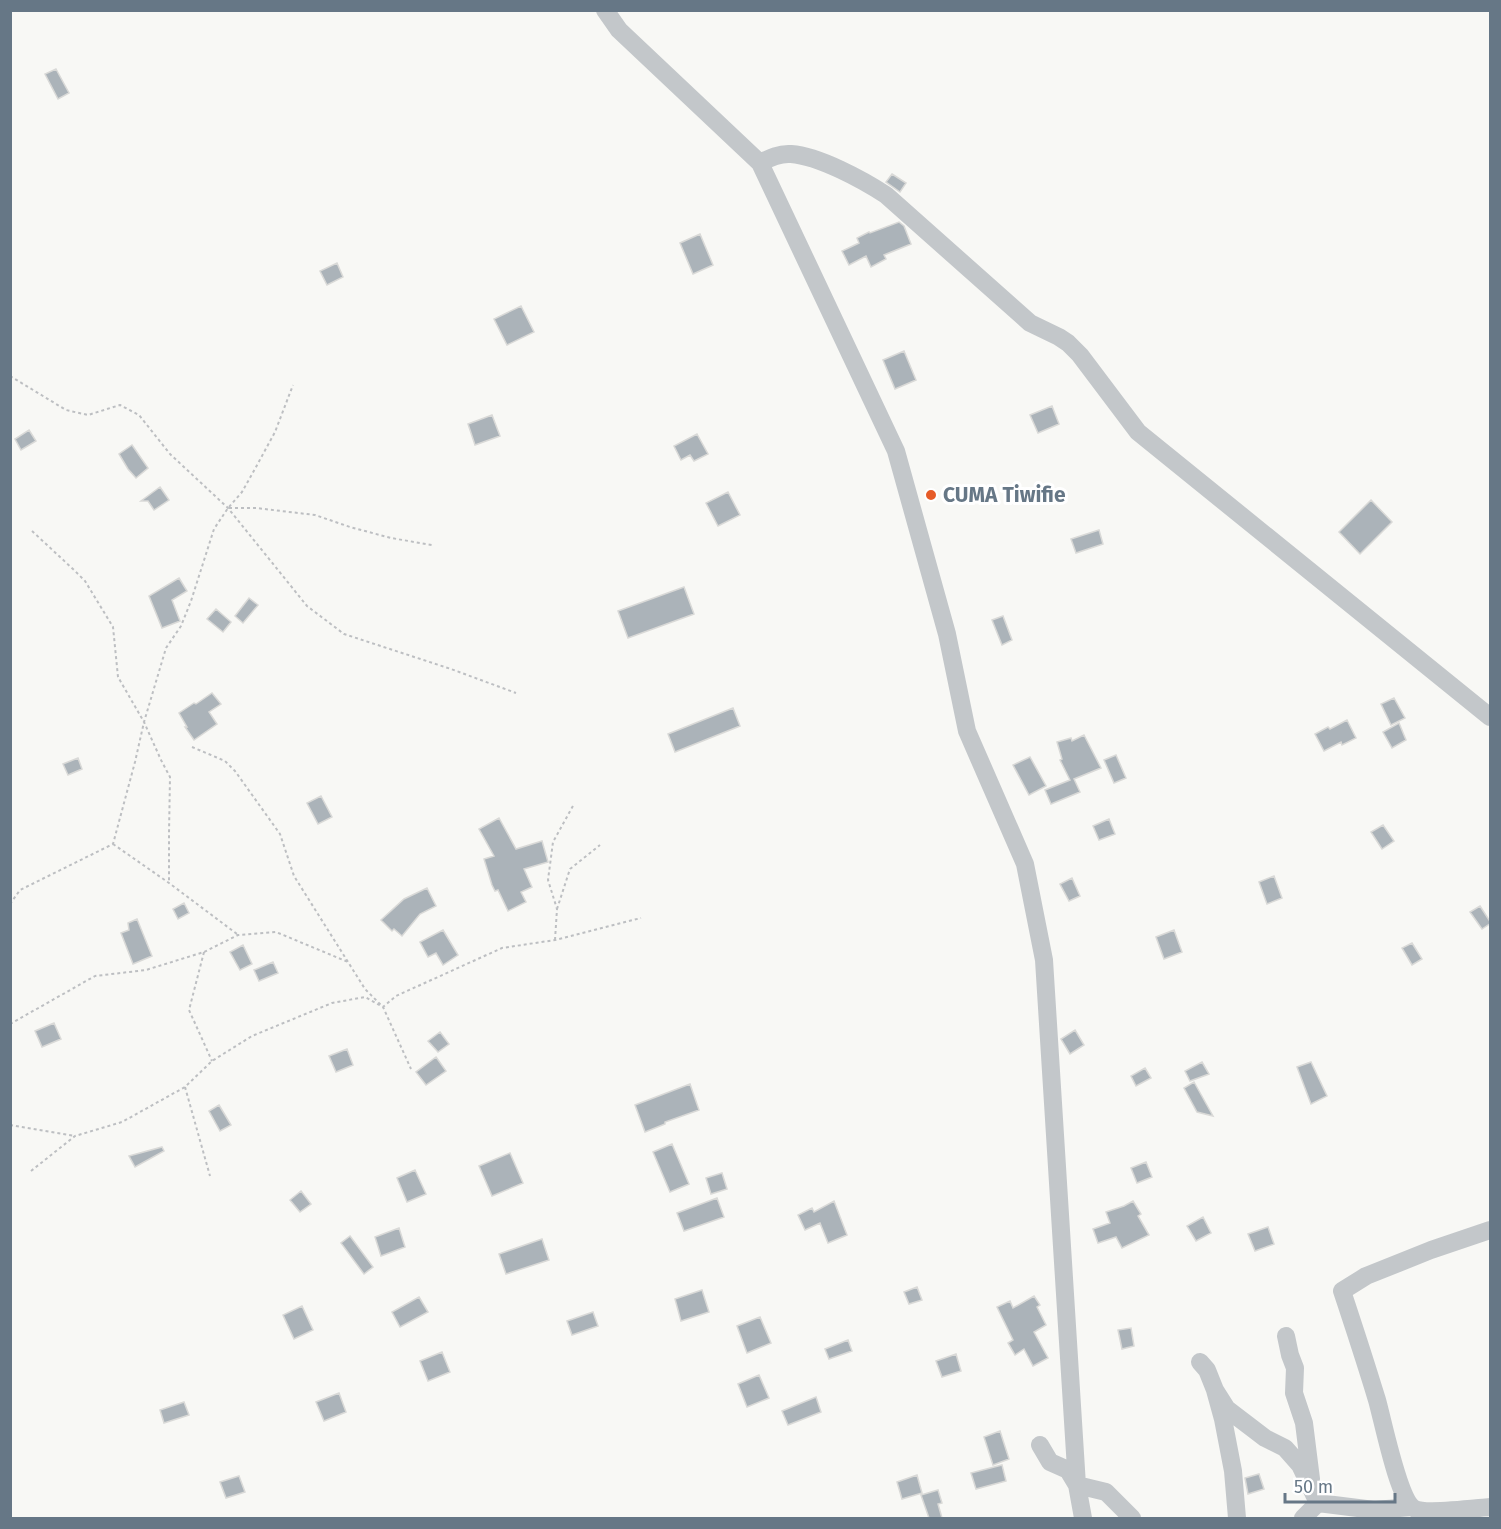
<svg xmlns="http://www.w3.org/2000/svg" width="1501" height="1529" font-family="'Fira Sans',sans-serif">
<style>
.building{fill:#abb3b9;stroke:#d9d9d7;stroke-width:1.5}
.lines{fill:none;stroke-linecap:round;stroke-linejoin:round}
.path{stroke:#bdbfc2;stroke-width:2;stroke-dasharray:3 3;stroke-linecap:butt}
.minor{stroke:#c3c7ca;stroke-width:18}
.poi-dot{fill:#e65b27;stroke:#fff;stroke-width:2}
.labels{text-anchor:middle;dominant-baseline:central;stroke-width:6;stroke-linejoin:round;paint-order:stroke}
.poi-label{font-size:21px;font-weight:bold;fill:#667786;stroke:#fff;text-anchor:start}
</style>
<rect width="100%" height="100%" fill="#f8f8f5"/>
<path class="building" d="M56,69L69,93L58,99L45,74Z
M892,174L906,183L900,192L886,182Z
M899,222L904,226L911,244L884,255L886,259L871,267L866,256L849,265L842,251L859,243L857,238L869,232L870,233Z
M700,234L713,265L693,274L680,243Z
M337,263L343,277L327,285L320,271Z
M521,306L534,332L507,345L494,319Z
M904,351L916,380L895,389L883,360Z
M1052,406L1059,424L1038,433L1030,415Z
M492,415L500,436L475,445L468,424Z
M29,430L36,441L21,450L15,439Z
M697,434L708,454L694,461L690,455L681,460L674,446Z
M132,445L148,468L136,478L128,469L119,454Z
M160,487L169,500L154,510L148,501H141Z
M728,492L740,515L718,526L706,503Z
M1371,500L1392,522L1360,554L1339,532Z
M1099,530L1103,544L1076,553L1071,539Z
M179,578L187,591L172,600L180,621L162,628L149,596Z
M684,587L694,614L628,638L618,611Z
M249,598L258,605L243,623L235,616Z
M216,609L231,622L223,632L207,619Z
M1003,616L1012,640L1002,645L992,620Z
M212,693L221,704L209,712L217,724L194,740L185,727H187L179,713L194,703L196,704Z
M1394,698L1405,718L1391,725L1381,704Z
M733,708L740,726L675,752L668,734Z
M1347,720L1356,738L1342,745L1341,742L1324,751L1315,734L1328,727L1330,729Z
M1399,723L1406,740L1392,748L1383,732Z
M1084,735L1101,768L1074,779L1080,792L1051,804L1045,790L1070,780L1060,760L1062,759L1057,742L1071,738L1072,741Z
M1116,755L1126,778L1114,783L1104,760Z
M1030,757L1046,786L1029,795L1013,765Z
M78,758L82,769L68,775L63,764Z
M321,796L332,817L318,824L307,803Z
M499,818L516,849L542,841L548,862L524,869L532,887L521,892L526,902L508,911L498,890L495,891L492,885L484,859L494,856L479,829Z
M1109,819L1115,834L1099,840L1093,826Z
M1383,825L1394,841L1382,849L1371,832Z
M1274,876L1282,898L1267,904L1259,882Z
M1072,878L1080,896L1069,901L1060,884Z
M427,888L436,906L420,914L402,936L394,929L392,931L381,920L404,899Z
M184,903L189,913L178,919L173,909Z
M1480,906L1491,923L1482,929L1470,912Z
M137,919L152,956L133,964L121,933L129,930L128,923Z
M443,930L458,955L443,965L436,953L428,957L420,942Z
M1174,930L1182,952L1164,959L1156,937Z
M1412,943L1422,959L1412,965L1402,948Z
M243,945L252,964L240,970L230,952Z
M273,962L278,973L259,981L254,970Z
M54,1023L61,1039L42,1047L35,1031Z
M1075,1030L1084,1045L1070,1054L1061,1039Z
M440,1032L449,1044L438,1052L428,1041Z
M347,1049L353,1065L336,1072L329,1056Z
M436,1057L446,1071L426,1085L416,1072Z
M1202,1062L1209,1074L1190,1081L1185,1071Z
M1311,1062L1327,1096L1311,1104L1297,1067Z
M1145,1068L1151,1078L1136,1086L1131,1076Z
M1194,1082L1213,1116L1197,1112L1184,1088Z
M690,1084L699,1110L665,1122V1124L645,1132L635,1105Z
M219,1105L231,1125L220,1131L209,1111Z
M672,1144L689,1184L670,1192L653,1152Z
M162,1147L164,1151L135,1167L129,1156Z
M510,1153L523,1183L492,1196L479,1166Z
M1146,1162L1152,1177L1137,1183L1131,1168Z
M415,1170L426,1194L407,1202L397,1178Z
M722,1173L727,1189L711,1194L706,1178Z
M301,1191L311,1204L300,1212L290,1200Z
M717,1198L724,1217L684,1231L677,1213Z
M834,1201L847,1235L828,1243L820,1223L805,1230L798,1215L812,1208L814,1212Z
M1133,1201L1141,1214L1138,1216L1149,1235L1122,1248L1116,1237L1098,1243L1093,1229L1110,1223L1106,1212L1124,1206Z
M1203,1217L1211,1233L1196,1241L1187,1226Z
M1268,1227L1274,1244L1255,1251L1248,1234Z
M399,1228L405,1247L381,1256L375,1237Z
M350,1236L373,1267L364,1274L341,1243Z
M542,1239L549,1260L506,1274L499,1254Z
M917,1287L922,1300L909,1304L904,1292Z
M702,1290L709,1312L681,1321L675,1299Z
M1034,1296L1040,1305L1037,1307L1046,1325L1034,1332L1048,1358L1033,1366L1024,1349L1015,1355L1008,1343L1013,1340L997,1307L1010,1301L1013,1308Z
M419,1297L428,1312L400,1327L392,1312Z
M302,1306L313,1330L294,1339L283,1315Z
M593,1312L598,1326L572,1335L567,1321Z
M760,1317L771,1343L747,1353L737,1326Z
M1131,1328L1134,1346L1122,1349L1118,1330Z
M848,1340L852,1351L829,1359L825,1349Z
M442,1352L450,1372L428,1381L420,1361Z
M956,1354L961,1371L942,1377L936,1361Z
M759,1375L769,1398L747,1407L738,1384Z
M339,1393L346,1412L324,1421L316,1402Z
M816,1397L821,1412L788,1425L782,1411Z
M184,1402L189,1415L164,1423L160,1410Z
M1000,1431L1009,1459L993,1465L984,1437Z
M1002,1465L1006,1481L976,1489L971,1473Z
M1259,1474L1264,1489L1248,1494L1245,1478Z
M917,1475L922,1493L902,1499L897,1482Z
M239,1476L245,1492L226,1498L220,1482Z
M938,1490L942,1503L938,1504L942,1518H929L921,1495Z"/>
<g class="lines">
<path class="path" d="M10,376L66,410L88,415L120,405L139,415L170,454L228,508L307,606L344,634L451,669L516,693
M229,508H256L315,515L350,527L391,538L432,545
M32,531L74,570L85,581L113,627L118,677L144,722L161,760L170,777L169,833V883
M192,747L225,761L235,771L280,834L294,876L365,989L383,1007L411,1069
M113,844L169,883L237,934
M10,904L20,890L113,844L135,762L144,722L166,648L181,626L191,601L214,529L228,508L242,492L256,467L275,432L293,385
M557,909L570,869L600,845
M555,940L557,909L548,880L553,842L574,804
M204,952L189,1010L212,1061
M10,1024L95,976L146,970L204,952L238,935L276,932L348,962
M185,1087L210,1176
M10,1125L75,1136
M31,1171L75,1136L122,1122L185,1087L212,1061L252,1036L332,1003L365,997L383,1007L396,996L502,948L555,940L641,918"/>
<path class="minor" d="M605,10L619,30L760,163L896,451L947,634L967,731L1025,864L1044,960L1077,1485L1083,1518
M760,163C770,158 780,153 791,154C819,156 863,180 886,195L1030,323L1059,337L1068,343L1080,355L1138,432L1490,717
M1490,1230L1431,1250L1366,1276L1342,1291C1354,1327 1366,1364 1377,1400C1383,1421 1398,1497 1413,1508C1424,1515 1476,1508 1490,1507
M1286,1336L1290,1355L1295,1368L1294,1393L1304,1423L1311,1479
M1200,1362L1207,1370L1215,1390L1223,1419L1233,1471L1237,1518
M1215,1390L1227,1409L1265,1438L1285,1448L1300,1465L1318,1503L1374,1510L1412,1507
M1040,1445L1050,1462L1068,1470L1077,1485L1106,1492L1132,1518
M1303,1518L1318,1503"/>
</g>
<circle class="poi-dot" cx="931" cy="495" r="6"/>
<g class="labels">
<g class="poi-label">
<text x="943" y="495">CUMA Tiwifie</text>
</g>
</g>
<rect width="1501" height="1529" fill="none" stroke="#667786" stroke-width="24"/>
<path d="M1285 1493v9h110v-9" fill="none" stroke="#667786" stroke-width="3"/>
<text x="1294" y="1493" font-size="18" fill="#667786" stroke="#ffffff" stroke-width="4.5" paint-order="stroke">50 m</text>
</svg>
